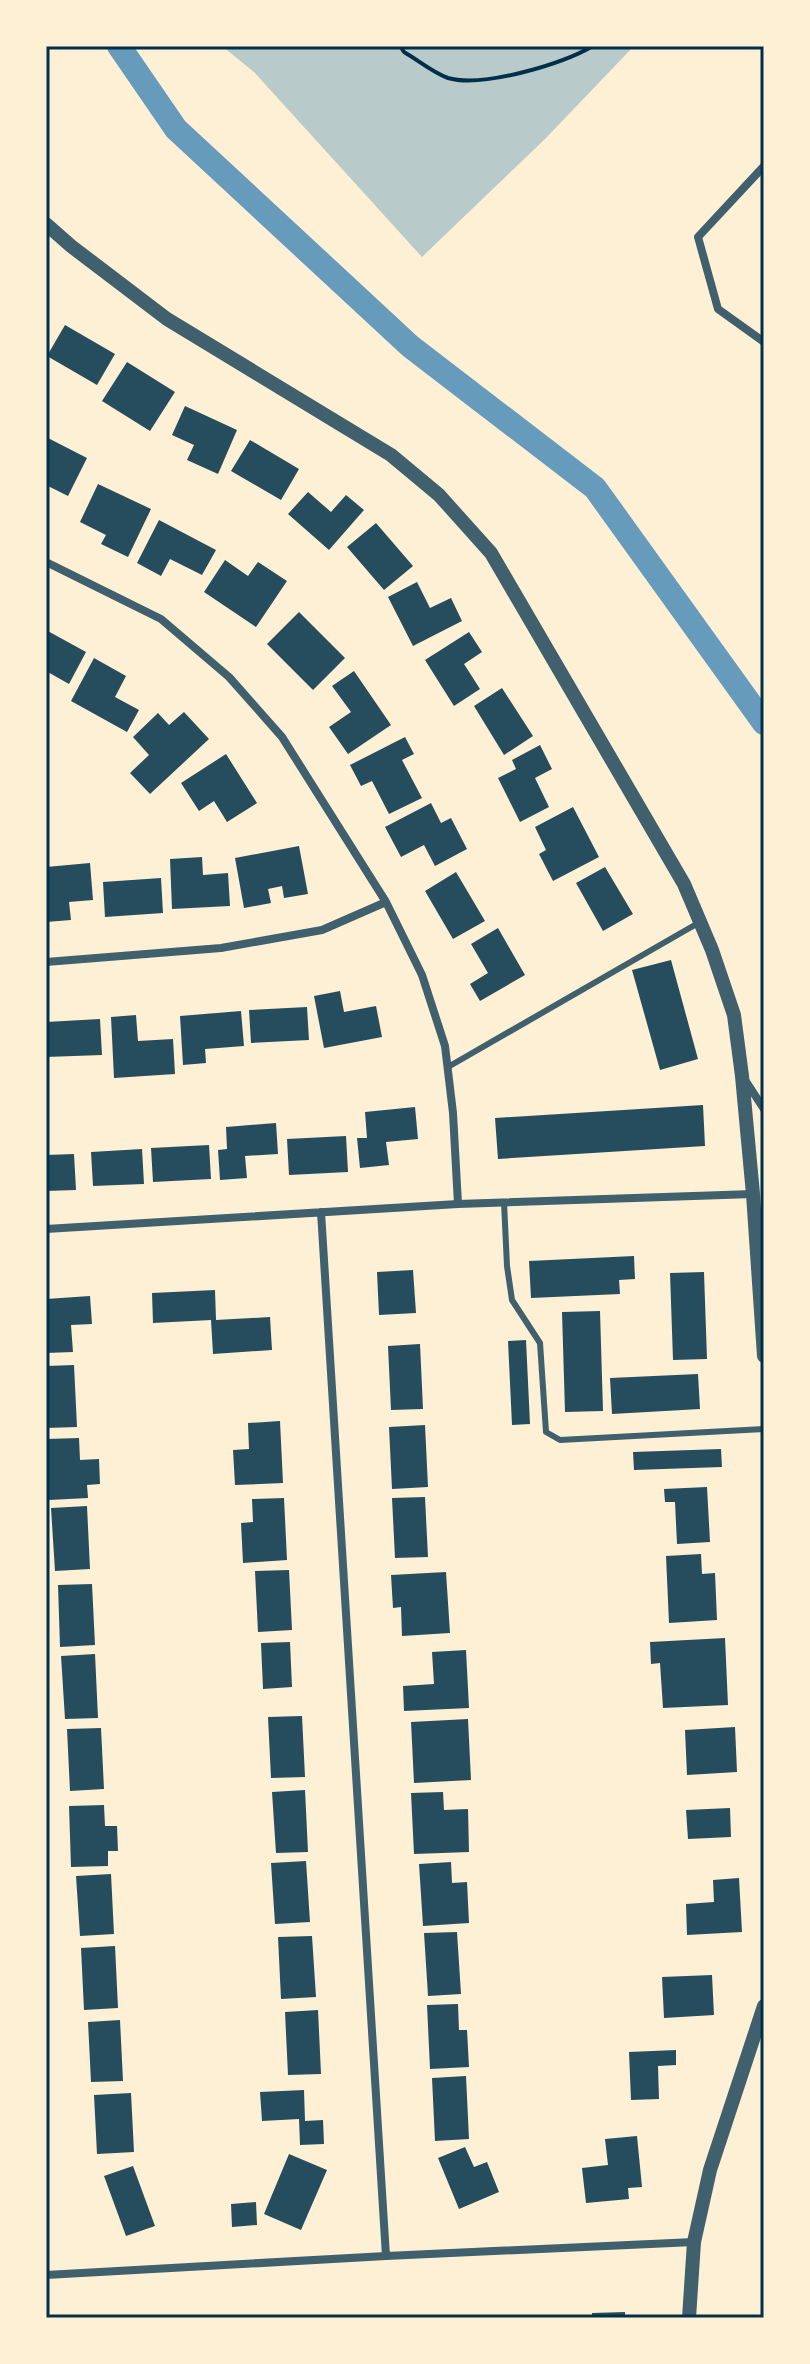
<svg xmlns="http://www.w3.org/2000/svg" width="810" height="2364" font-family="Signika,sans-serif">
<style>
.green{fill:#b9caca}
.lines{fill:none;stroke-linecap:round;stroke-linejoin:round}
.canal{stroke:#669bbc;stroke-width:24}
.building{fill:#264d5e}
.path{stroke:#003049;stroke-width:4}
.service{stroke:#3f606c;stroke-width:6}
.minor{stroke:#3f606c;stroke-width:8}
.tertiary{stroke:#3f606c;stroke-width:14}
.neatline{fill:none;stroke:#003049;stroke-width:3}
</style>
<rect width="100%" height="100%" fill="#fdf0d5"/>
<path class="green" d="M222,46H634L546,138L422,257L254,72Z"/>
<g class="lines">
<path class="canal" d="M119,46L176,129L410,346L595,488L764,723"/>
</g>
<path class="building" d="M65,325L115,354L97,385L47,356Z
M127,362L175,392L150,431L102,401Z
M185,406L237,430L218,474L187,460L194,445L172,435Z
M46,437L87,458L68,496L46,485Z
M250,440L299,469L281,500L231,471Z
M98,484L151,509L128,557L101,544L106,535L80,522Z
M308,492L331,512L346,495L364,510L329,550L288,514Z
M159,520L216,550L202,575L170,559L161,576L137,563Z
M376,523L413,566L384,590L347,547Z
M225,560L248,576L258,562L287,581L256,627L204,592Z
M417,582L430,608L451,598L462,621L413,646L388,597Z
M299,612L345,658L313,690L267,644Z
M46,630L86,652L69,684L46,671Z
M469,632L482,652L464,664L480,689L454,706L425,660Z
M94,658L126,676L115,697L139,710L127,732L71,701Z
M354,671L391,725L348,754L329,727L351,712L332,686Z
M502,688L533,736L504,755L474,706Z
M184,712L209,739L150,794L130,773L149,755L133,737L158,713L169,725Z
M405,737L414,754L402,760L422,798L389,814L372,781L361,786L350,765Z
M540,745L552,769L535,778L549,807L520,822L498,778L516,769L512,760Z
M226,754L257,803L227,822L214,801L199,811L181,783Z
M431,803L441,823L451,818L467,849L435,866L424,845L401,857L385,827Z
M573,807L599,857L553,881L539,854L546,850L535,827Z
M299,846L308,894L284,898L282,886L268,889L271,903L244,908L235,858Z
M202,857L203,875L228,873L230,906L172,909L170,859Z
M90,863L93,900L69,902L71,920L46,922V867Z
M605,867L633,914L603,931L576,883Z
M456,872L485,921L453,939L425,891Z
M161,878L163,913L105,917L103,882Z
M498,928L525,975L480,1001L470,984L488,973L471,944Z
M671,960L698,1059L660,1070L632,970Z
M340,991L344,1012L376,1006L382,1037L324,1048L314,996Z
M307,1007L309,1040L251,1043L249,1010Z
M241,1011L244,1046L205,1049L206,1063L183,1065L180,1016Z
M136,1015L138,1041L173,1039L175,1074L114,1078L111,1017Z
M100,1019L102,1055L46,1057V1022Z
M703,1105L705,1146L498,1159L495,1118Z
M415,1107L418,1139L386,1142L389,1165L360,1168L357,1138H367L365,1112Z
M276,1123L278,1154L245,1156L247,1178L220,1180L218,1150L227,1149L226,1127Z
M346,1136L348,1172L289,1175L287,1139Z
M209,1145L211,1179L153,1182L151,1148Z
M142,1149L144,1184L93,1186L91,1152Z
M74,1154L76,1190L46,1191V1155Z
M634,1256L635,1279L619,1280L620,1294L531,1298L529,1261Z
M413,1270L416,1313L379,1315L377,1272Z
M704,1272L707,1359L673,1360L670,1273Z
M215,1290L216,1320L270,1317L272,1350L213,1354L211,1320L153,1323L152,1293Z
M90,1296L92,1324L71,1325L73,1352L46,1353V1299Z
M600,1311L603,1411L565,1412L562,1312Z
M526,1340L530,1424L512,1425L508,1341Z
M420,1344L423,1409L391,1410L388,1346Z
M74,1365L77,1427L46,1428V1366Z
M698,1374L700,1409L612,1414L610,1378Z
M280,1421L283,1483L235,1485L233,1450L249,1449L248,1423Z
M425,1425L428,1487L392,1489L389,1427Z
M79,1438L80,1460L99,1459L100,1484L87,1485L88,1498L49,1500L46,1439Z
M721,1449L722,1467L634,1470L633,1452Z
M707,1487L710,1542L677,1544L675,1502H665L664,1489Z
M425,1497L428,1557L395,1558L392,1498Z
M284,1498L287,1560L243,1563L241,1523L253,1522L252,1499Z
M87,1506L90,1569L55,1571L51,1508Z
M701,1554L702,1574L715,1573L717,1620L669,1623L666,1556Z
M289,1570L292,1630L258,1632L255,1571Z
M446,1572L450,1633L402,1636L401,1607L393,1608L391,1575Z
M92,1584L95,1645L60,1647L58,1585Z
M725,1638L728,1705L663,1708L660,1663L651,1664L650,1642Z
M290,1642L292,1687L263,1689L261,1643Z
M466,1650L469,1708L404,1711L403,1686L434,1684L432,1652Z
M95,1654L98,1718L65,1719L61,1656Z
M302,1716L305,1777L271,1778L268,1717Z
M468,1719L471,1780L414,1783L411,1722Z
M735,1727L737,1772L687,1775L685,1730Z
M101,1728L104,1789L70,1791L67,1729Z
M305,1790L308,1852L276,1853L272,1792Z
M443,1792L444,1810L468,1809L469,1852L414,1854L411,1793Z
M104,1805L105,1826H117L118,1851H108V1866L71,1867L69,1806Z
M730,1808L731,1837L688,1839L686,1810Z
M306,1861L310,1922L275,1924L271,1863Z
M451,1862L452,1883L467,1882L469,1923L423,1926L419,1864Z
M111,1874L114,1934L80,1936L76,1876Z
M739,1878L742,1932L687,1935L686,1904L714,1902L713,1880Z
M457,1932L461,1994L428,1996L424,1933Z
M312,1936L316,1997L281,1999L278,1937Z
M115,1946L118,2008L84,2010L81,1948Z
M712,1975L714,2015L664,2018L662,1977Z
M458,2004L459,2030H467L469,2067L430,2069L427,2005Z
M318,2010L321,2074L288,2075L285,2012Z
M120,2020L123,2081L91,2082L88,2022Z
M676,2050V2065L658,2066L659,2099L631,2100L629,2052Z
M466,2076L469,2139L435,2141L432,2078Z
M304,2090L305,2121L323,2120L324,2144L300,2145L299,2119L262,2121L260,2092Z
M131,2093L134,2152L97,2154L94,2095Z
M637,2136L642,2187L628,2188L629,2199L586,2203L582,2168L608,2165L605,2139Z
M465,2147L474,2167L487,2162L499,2192L459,2209L438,2158Z
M289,2154L327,2170L301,2230L264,2214Z
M133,2166L155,2226L126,2236L104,2176Z
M256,2202L257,2225L232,2227L231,2204Z
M625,2312V2318H592V2313Z"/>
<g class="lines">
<path class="path" d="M400,46L404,52C418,60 433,73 448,78C483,88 562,64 593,46"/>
<path class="service" d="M448,1067L700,922
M504,1202L507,1266L512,1300L540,1343L546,1432L560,1440L764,1429"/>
<path class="minor" d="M764,166L698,237L718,309L764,342
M46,562L161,619L229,677L282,737L386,902L422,975L445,1046L453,1113L458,1204
M46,962L221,948L322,930L386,902
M745,1080L764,1109
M321,1212L386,2256
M46,1229L458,1204L753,1194
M46,2275L386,2256L694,2242"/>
<path class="tertiary" d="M46,224L71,246L167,319L391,455L439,495L491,553L684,884L712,950L734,1015L742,1076L753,1194L764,1356
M689,2318L694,2242L710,2170L764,2006"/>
</g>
<rect width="810" height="2364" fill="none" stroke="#fdf0d5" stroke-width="96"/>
<rect x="48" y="48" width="714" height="2268" class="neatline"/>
</svg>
